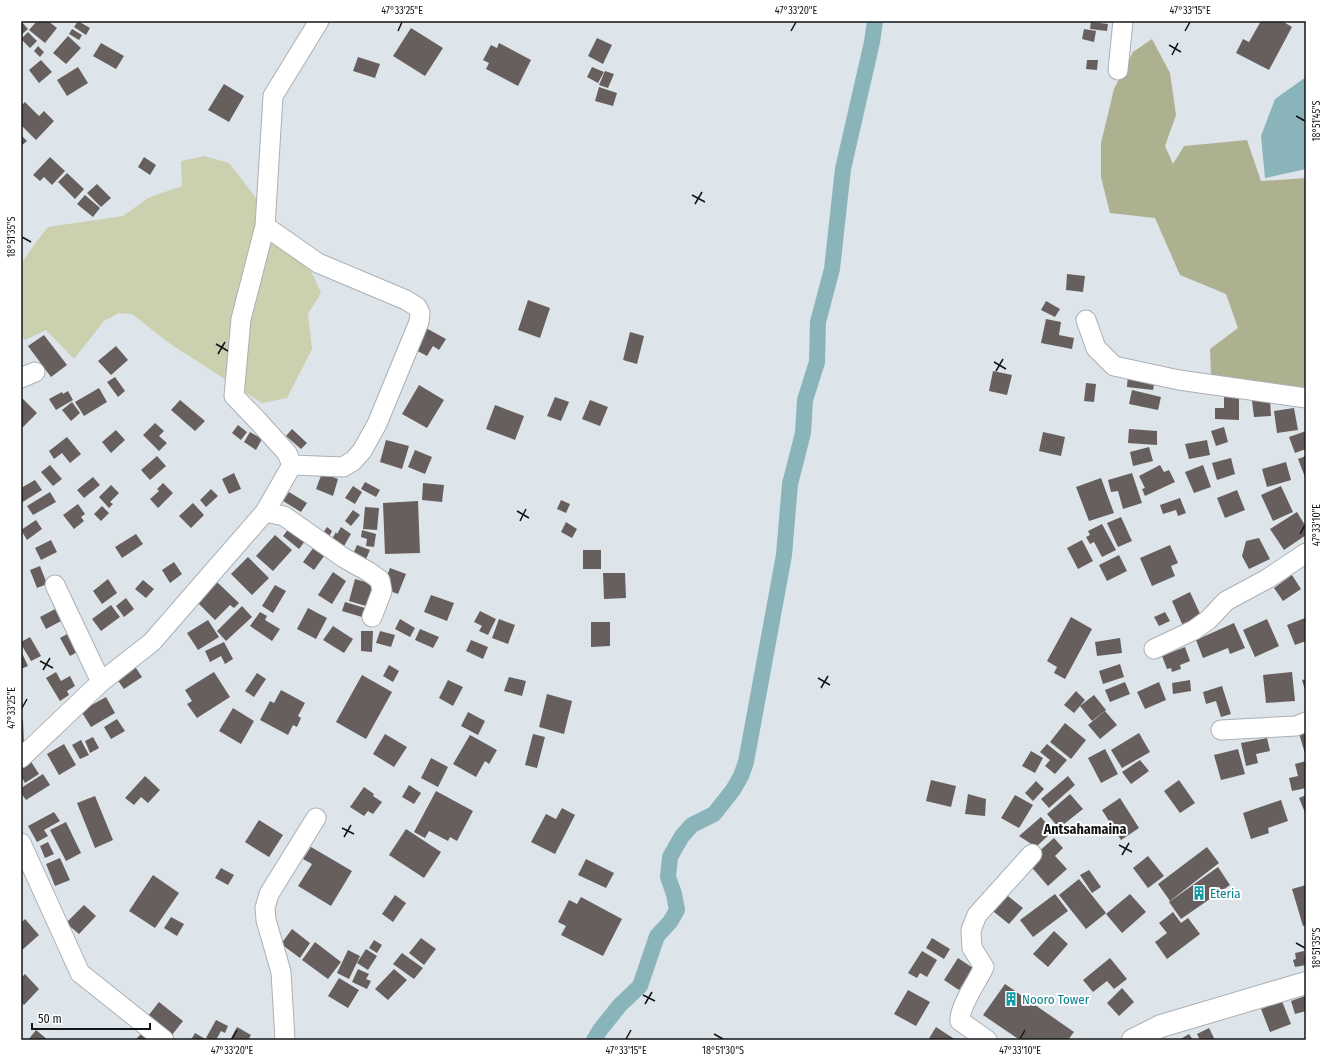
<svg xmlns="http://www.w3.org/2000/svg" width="1327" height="1061" font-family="'Fira Sans Condensed',sans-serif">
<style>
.green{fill:#cbd0af}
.forest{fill:#adb190}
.water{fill:#89b4b9}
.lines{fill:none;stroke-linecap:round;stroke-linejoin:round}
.canal{stroke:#89b4b9;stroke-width:16}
.building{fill:#675f5d}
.minor-casing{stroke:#aab0b6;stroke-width:21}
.secondary-casing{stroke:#aab0b6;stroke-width:24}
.minor{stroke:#fff;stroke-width:19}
.secondary{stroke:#fff;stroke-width:22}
.ticks{fill:none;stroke:#121416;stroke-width:1.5}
.labels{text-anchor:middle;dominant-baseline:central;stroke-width:4;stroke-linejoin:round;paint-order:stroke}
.culture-label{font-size:13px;fill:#0d838f;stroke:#fff;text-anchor:start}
.neighbourhood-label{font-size:14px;font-weight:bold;fill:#121416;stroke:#fff}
.neatline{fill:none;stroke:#121416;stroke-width:1.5}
.ticks-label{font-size:10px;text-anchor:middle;fill:#121416}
</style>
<rect width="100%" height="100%" fill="#dde4ea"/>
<path class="green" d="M204,156L229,163L309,266L321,293L308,314L312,349L287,398L262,403L169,343L132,314L119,313L104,321L74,359L46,330L25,340L21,335V264L37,241L48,227L123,216L148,198L182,186L181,161Z"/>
<path class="forest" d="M1152,39L1170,73L1176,115L1165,146L1173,164L1184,146L1247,140L1261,181L1306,178V391L1244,379L1211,375L1210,349L1238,328L1226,294L1180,275L1155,218L1110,213L1101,177V143L1114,89L1133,52Z"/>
<path class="water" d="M1306,77V169L1265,178L1261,136L1275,99Z"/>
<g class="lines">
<path class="canal" d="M594,1040L600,1030L620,1005L640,986L657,936L670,922L677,910L674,894L668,877L670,857L682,836L692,825L714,814L733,790L741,776L746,762L784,555L790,484L803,433L805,400L817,362L818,322L832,269L843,169L872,42L875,21"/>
</g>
<path class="building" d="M21,21L28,29L21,35Z
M37,21H48L57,28L45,43L29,30Z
M78,21L90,28L86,35L74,27Z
M1261,21H1282L1292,27L1269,70L1236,53L1243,39L1249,42Z
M1091,22L1108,24L1107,31L1090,29Z
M411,28L443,48L425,76L393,56Z
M72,29L82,35L79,40L69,34Z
M1084,29L1096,31L1094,42L1082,39Z
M28,32L37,41L30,48L21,39Z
M68,36L81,48L66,64L53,53Z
M597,38L612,45L603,64L588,56Z
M101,43L124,56L116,69L93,56Z
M499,43L531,60L518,86L486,69L489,63L483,60L491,45L497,48Z
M38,46L44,52L40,57L34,51Z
M358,57L380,64L375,78L353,71Z
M41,60L52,72L39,83L29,70Z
M1087,60H1098L1097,70L1086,69Z
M78,67L88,83L67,96L57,80Z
M592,67L604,72L598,83L587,77Z
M605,71L614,74L608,88L599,85Z
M224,84L244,96L229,122L208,110Z
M599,87L617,93L613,106L595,101Z
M25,102L39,116L44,111L54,121L36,140L21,125V106Z
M21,135L27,141L21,146Z
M50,157L65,171L52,185L44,177L40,181L33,175Z
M144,157L156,165L150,175L138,167Z
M67,173L84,189L75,199L58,182Z
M97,184L111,198L101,207L87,193Z
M85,195L100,208L93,217L77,204Z
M1067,274L1085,276L1083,292L1066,290Z
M528,300L550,308L540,338L518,330Z
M1046,301L1060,309L1055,317L1041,310Z
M1046,319L1061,322L1059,335L1074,338L1072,349L1041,343Z
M426,328L446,339L439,350L433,346L427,356L410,347Z
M630,332L644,336L637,364L623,360Z
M44,335L67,365L51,377L28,346Z
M116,346L128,360L111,375L98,361Z
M993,371L1012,375L1007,395L989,391Z
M1128,374L1155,378L1153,390L1127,387Z
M115,377L125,391L118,397L107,382Z
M1086,383L1096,384L1094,402L1084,401Z
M419,385L444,400L427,428L402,414Z
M99,388L107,402L84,416L75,402Z
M1132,390L1161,397L1158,410L1129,404Z
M68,391L73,400L56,410L49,399L62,392L63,394Z
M21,397L37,413L23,427L21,425Z
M555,397L569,402L561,421L547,416Z
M1224,397L1239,398V420L1215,419V408H1224Z
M180,400L205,421L195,431L171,410Z
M590,400L608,407L600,426L582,419Z
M1270,400L1271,416L1254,417L1252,401Z
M72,402L80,413L71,421L62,410Z
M495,405L524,416L515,440L486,429Z
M1294,408L1298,430L1277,433L1274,411Z
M155,423L164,431L159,436L167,443L159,451L143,435Z
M238,425L247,432L241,440L232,433Z
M1224,427L1228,442L1216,446L1211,431Z
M292,429L307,443L301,449L286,436Z
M1129,429L1157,431V445L1128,443Z
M116,430L125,440L111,453L102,442Z
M1306,431V449L1295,453L1289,437Z
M250,432L262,439L256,450L244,442Z
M1043,432L1065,437L1061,456L1039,451Z
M67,437L81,454L70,463L62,453L54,459L49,451Z
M386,440L409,446L402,469L380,462Z
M1207,440L1210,455L1189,459L1185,444Z
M1149,447L1153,461L1133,466L1130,452Z
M415,450L432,457L425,474L408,467Z
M157,456L166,466L150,480L141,470Z
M1306,456V477H1305L1298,459Z
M1231,458L1235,474L1217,480L1212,463Z
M1286,462L1291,480L1267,487L1262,469Z
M50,465L62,479L53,486L41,472Z
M1160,465L1164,472L1169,470L1175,482L1145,496L1142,489L1145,488L1139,476Z
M1203,465L1211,487L1194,493L1185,472Z
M234,473L241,489L229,494L222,479Z
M322,473L338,479L333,496L316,489Z
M1132,473L1142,503L1123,509L1118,491L1111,492L1108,480Z
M93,477L100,485L84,498L77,490Z
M1101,478L1114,513L1089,521L1076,487Z
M35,480L42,490L21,503V488Z
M365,482L380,490L376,497L361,489Z
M163,483L173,493L158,508L150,499L159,491L157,489Z
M423,483L444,485L442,502L422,500Z
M111,485L119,493L110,502L113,504L109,508L99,497Z
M353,486L362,492L355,504L345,498Z
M1281,486L1293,512L1273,521L1261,495Z
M211,489L218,496L206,507L200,500Z
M1237,490L1245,510L1225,518L1217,498Z
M50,492L56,502L33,515L27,506Z
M289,492L307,503L301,512L283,501Z
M1180,498L1186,513L1178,516L1176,510L1163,514L1160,505Z
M561,500L570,504L566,513L557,509Z
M418,501L420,553L385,554L383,503Z
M193,503L204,515L191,528L179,516Z
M78,504L85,514L81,517L84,521L74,529L63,515Z
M102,506L109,513L101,521L94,514Z
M365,507L379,508L377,530L363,529Z
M353,510L360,515L351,526L345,521Z
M1297,512L1306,527V535L1284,550L1270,529Z
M1121,517L1132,541L1118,547L1107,523Z
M36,520L42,529L27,540L21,530Z
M566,522L577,529L572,538L561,532Z
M292,524L308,537L299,549L283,536Z
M1102,524L1116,550L1102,557L1094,542L1090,544L1086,537L1090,535L1088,531Z
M327,527L332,531L329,537L323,533Z
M341,527L351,534L344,546L332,539L336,532L337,534Z
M362,530L376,534L374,547L366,546L367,539L361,537Z
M136,534L143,544L122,558L115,547Z
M275,535L292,550L273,571L256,556Z
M1259,538L1270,559L1249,569L1242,556L1246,541Z
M51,540L57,552L41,560L35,548Z
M1082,540L1093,561L1078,569L1067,548Z
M316,544L327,552L314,570L303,562Z
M357,545L370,550L366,559L353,554Z
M1170,545L1178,563L1171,566L1175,576L1152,586L1140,558Z
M583,550H601V569H583Z
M1119,555L1127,571L1107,581L1099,565Z
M248,557L269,578L252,595L231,574Z
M174,562L182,574L170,583L162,570Z
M40,566L47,584L37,588L30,570Z
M390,568L406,574L398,594L382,588Z
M333,572L346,581L332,604L318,595Z
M603,573H625L626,598L604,599Z
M1292,575L1301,589L1283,601L1274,588Z
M108,579L117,593L102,604L93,591Z
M355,579L373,584L366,606L349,601Z
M143,580L154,589L146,598L135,589Z
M217,582L239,603L234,608L230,605L215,620L198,603Z
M275,585L286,591L273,613L262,606Z
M1190,592L1202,618L1183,626L1172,601Z
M431,595L454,603L447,621L424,612Z
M126,598L134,609L124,617L116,606Z
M345,602L365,608L362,617L342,611Z
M111,605L120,617L101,631L92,619Z
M242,606L252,617L226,641L217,631Z
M57,608L63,620L46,629L40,617Z
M308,608L327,618L316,639L297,629Z
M480,611L496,619L488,635L479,631L482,626L474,622Z
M260,612L267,616L265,620L280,629L272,641L250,626Z
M1165,612L1170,621L1159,626L1154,617Z
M1071,617L1092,629L1065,679L1054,673L1057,667L1047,661Z
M1305,618L1306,622V641L1295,645L1287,625Z
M400,619L415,628L410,637L395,629Z
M499,619L515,625L508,644L492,638Z
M1267,619L1279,646L1255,657L1243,630Z
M208,620L219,637L198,650L187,633Z
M591,622H610V646L591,647Z
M1234,623L1245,648L1230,654L1228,648L1203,658L1196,640Z
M333,626L353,639L344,653L323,640Z
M420,629L439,637L433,648L415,640Z
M73,631L83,649L70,656L60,638Z
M361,631H373L372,652L361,651Z
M380,631L395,635L391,647L376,643Z
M30,637L41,656L31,661L21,644V642Z
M1120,638L1122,653L1097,656L1095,642Z
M471,640L488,647L483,659L466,651Z
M224,642L233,659L225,664L221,656L210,662L205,651Z
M1185,647L1190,661L1180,665L1181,669L1172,672L1171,668L1167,669L1162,656Z
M21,651L28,666L21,669Z
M1120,664L1124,677L1103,684L1099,671Z
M134,665L142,677L124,689L116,678Z
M389,665L399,671L393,682L383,676Z
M56,672L61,681L70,676L75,686L67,691L69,695L60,701L46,678Z
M214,672L230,697L197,718L187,704L192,701L185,690Z
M1292,672L1295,701L1266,703L1263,675Z
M257,673L266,679L254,697L245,691Z
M362,675L392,692L366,739L336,722Z
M509,677L526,681L522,696L504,691Z
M1306,679V693L1302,680Z
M448,680L463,687L453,706L439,698Z
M1190,680L1191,691L1173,694L1172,683Z
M1125,682L1130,694L1110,702L1105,690Z
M1159,682L1166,700L1145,709L1137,692Z
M1222,686L1231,714L1221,717L1216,701L1206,704L1203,692Z
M281,690L305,703L298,716L301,718L297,727L293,725L288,735L260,720L270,701L274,703Z
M1076,691L1085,700L1074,713L1064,705Z
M547,694L572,701L564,734L539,727Z
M1094,695L1106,710L1092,721L1080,706Z
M106,697L115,713L91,727L81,711Z
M233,708L254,721L241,744L219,731Z
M1105,711L1117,725L1100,739L1088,725Z
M468,712L485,721L478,735L461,726Z
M117,719L125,731L111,739L104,727Z
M21,720H23L24,747H21Z
M1065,723L1086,740L1071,759L1050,742Z
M1306,728V757L1298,730Z
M1139,733L1150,752L1122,768L1111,750Z
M385,734L407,747L394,767L373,754Z
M533,734L545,737L537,768L525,765Z
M470,735L497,750L489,764L485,761L476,777L453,764Z
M93,737L99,748L90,753L85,741Z
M1267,738L1270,751L1256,754L1258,763L1246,766L1241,743Z
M81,740L89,755L80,759L72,745Z
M64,744L76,765L59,775L47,754Z
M1047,744L1067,760L1055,774L1045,766L1050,760L1040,752Z
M1105,749L1118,774L1101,783L1088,758Z
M1238,749L1245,774L1221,780L1214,755Z
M1031,751L1043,758L1035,773L1022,766Z
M431,758L448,767L438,787L421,778Z
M30,760L39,774L25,783L21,776V765Z
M1140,760L1149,771L1131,784L1122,772Z
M1306,761V788L1292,791L1289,778L1298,776L1295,764Z
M43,774L50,785L26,800L21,793V788Z
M145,776L160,790L148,803L141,797L134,805L125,798Z
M1068,776L1075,785L1049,808L1041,799Z
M931,780L956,786L951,807L926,801Z
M1179,780L1195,803L1180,813L1164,791Z
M1036,781L1044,789L1033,801L1025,793Z
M409,785L421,793L414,804L402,797Z
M364,787L374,794L373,796L382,802L373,814L368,811L364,816L350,807Z
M436,791L473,811L457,841L450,837L448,841L429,831L425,838L414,832Z
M968,794L986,799L985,816L965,814Z
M1070,794L1083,809L1059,828L1047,814Z
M1015,795L1033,805L1019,828L1001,818Z
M1306,795V815L1299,798Z
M95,796L113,840L95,848L77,803Z
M1120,798L1139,828L1121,840L1102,810Z
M1281,800L1288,821L1268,828L1269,833L1251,839L1243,813Z
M562,808L575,815L555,854L531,842L546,814L556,819Z
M54,812L60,821L44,830L48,836L37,842L28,826Z
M1041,817L1053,831L1036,847L1019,836Z
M259,820L283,835L269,857L245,842Z
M66,822L81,853L66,861L50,830Z
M406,829L441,852L424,878L389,855Z
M1054,838L1063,848L1055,856L1067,869L1048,886L1027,862Z
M48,842L54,854L45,858L40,846Z
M311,847L352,871L331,906L298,886L312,864L303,859Z
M1207,847L1219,863L1170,901L1158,884Z
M1148,856L1164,876L1148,888L1133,868Z
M60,858L70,880L55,886L46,864Z
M586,859L614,873L606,888L578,875Z
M1218,867L1230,885L1181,919L1169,902Z
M221,868L234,875L228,885L215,878Z
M1089,870L1101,887L1092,893L1080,875Z
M153,875L179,893L155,928L129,911Z
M1079,879L1106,913L1086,929L1059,895Z
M1306,885V925L1303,926L1292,889Z
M1003,892L1023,908L1009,924L989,908Z
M1055,894L1068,911L1033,937L1020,920Z
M1130,894L1146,912L1122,933L1106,914Z
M395,895L406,903L393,922L382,914Z
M581,897L622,919L603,956L561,935L566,926L558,922L569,900L577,904Z
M84,905L96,916L79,934L66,923Z
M1173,912L1181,923L1188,918L1200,934L1167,959L1155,942L1167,933L1159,923Z
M171,917L184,924L177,936L164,928Z
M25,919L39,935L21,951V923Z
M292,929L310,943L300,958L281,944Z
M1054,931L1068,944L1048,967L1033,954Z
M421,938L436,949L424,965L409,953Z
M932,938L950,949L944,959L926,948Z
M374,940L382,945L377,953L369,948Z
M315,942L341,962L328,979L302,960Z
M366,949L377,956L368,970L357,963Z
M348,950L360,956L349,979L337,973Z
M922,951L937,960L927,977L920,973L917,978L908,973Z
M1304,951L1306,965L1295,967L1293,960L1296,959L1295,953Z
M402,953L423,968L414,979L393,964Z
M958,958L973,968L959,990L944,980Z
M1110,958L1127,979L1114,989L1107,981L1093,992L1083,980Z
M358,969L369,974L366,979L371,981L367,989L352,982Z
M394,969L407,980L388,1000L375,989Z
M25,974L39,989L24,1005L21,1002V978Z
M339,978L359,990L348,1008L328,996Z
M1005,984L1074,1032L1068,1040H1020L983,1015Z
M1122,988L1134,1002L1119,1016L1107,1003Z
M908,990L930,1002L916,1026L894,1014Z
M1305,996L1306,1011L1295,1014L1291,1001Z
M1282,1001L1291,1024L1270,1032L1261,1009Z
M159,1002L183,1021L172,1035L148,1016Z
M216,1020L228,1026L225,1033L221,1031L216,1040H210L206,1038Z
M237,1027L251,1035L248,1040H230Z
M936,1027L956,1040H928Z
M1209,1028L1215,1040H1200L1197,1034Z
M146,1029L157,1040H135Z
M36,1030L48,1040H28Z
M195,1033L207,1040H191Z
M1189,1034L1193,1040H1179Z"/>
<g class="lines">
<defs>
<path id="minor" d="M1118,70L1123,21
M265,226L318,263L406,300L417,307L420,313L419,322L377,424L362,451L353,461L343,467L292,465
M1086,320L1096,348L1114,366L1179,380L1306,398
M21,378L35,372
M265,512L292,465L287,453L259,422L234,396L241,319L265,226L273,96L319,21
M55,585L101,682
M1154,649L1194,630L1208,620L1226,601L1267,579L1306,553
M1221,730L1296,726L1306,722
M21,758L101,682L152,642L265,512L284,516L344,558L369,572L380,580L382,591L372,617
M21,843L80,973L164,1040
M285,1040L281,972L266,920L265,908L269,894L316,818
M987,1040L960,1021C959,1007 978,980 984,967L972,948L971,930L977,915L1032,854"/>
<path id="secondary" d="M1133,1040L1161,1026L1306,983"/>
</defs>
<use href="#minor" class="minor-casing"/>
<use href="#secondary" class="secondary-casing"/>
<use href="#minor" class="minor"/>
<use href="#secondary" class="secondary"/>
</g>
<path class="ticks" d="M398,31L402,22M791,31L796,22M1185,31L1190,22M1169,45L1181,52M1172,55L1178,43M1296,116L1305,121M692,195L705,202M695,204L702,192M22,237L31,242M216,344L228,351M218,354L225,342M994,362L1006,369M996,371L1003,359M517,511L529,518M520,521L526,509M1300,534L1305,525M40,661L53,668M43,670L50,658M818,678L830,685M821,688L828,676M22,708L27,699M342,828L354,834M344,837L351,825M1119,845L1132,852M1122,855L1129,843M1296,943L1305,948M643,995L655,1001M645,1004L652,992M714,1034L723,1039M232,1039L237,1030M626,1039L631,1030M1020,1039L1025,1030"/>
<defs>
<symbol id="building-bare" viewBox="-9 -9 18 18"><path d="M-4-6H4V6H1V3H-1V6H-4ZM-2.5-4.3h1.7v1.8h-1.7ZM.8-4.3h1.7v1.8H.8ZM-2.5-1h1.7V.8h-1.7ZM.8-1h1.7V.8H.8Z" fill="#0f9aa8" stroke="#fff" stroke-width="2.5" paint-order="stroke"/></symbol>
</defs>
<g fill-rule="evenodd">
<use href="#building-bare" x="1189" y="883" width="20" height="20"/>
<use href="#building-bare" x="1001" y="989" width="20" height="20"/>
</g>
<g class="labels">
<g class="culture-label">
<text x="1210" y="893">Eteria</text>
<text x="1022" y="999">Nooro Tower</text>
</g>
<g class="neighbourhood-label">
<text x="1085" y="829">Antsahamaina</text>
</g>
</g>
<rect width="1327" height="1061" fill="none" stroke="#ffffff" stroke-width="44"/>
<path d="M32 1023v6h118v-6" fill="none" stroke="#121416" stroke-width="2"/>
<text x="38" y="1023" font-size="12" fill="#121416" stroke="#ffffff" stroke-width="3" paint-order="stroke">50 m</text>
<rect x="22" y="22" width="1283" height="1017" class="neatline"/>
<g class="ticks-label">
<text x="402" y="14">47°33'25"E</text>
<text x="796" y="14">47°33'20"E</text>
<text x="1190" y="14">47°33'15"E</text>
<text transform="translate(1316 121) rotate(-90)" y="4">18°51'45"S</text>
<text transform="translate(11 237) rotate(-90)" y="4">18°51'35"S</text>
<text transform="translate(1316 525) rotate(-90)" y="4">47°33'10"E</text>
<text transform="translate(11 708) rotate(-90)" y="4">47°33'25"E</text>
<text transform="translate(1316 948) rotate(-90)" y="4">18°51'35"S</text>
<text x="232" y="1054">47°33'20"E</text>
<text x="626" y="1054">47°33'15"E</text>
<text x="723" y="1054">18°51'30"S</text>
<text x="1020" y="1054">47°33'10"E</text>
</g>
</svg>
